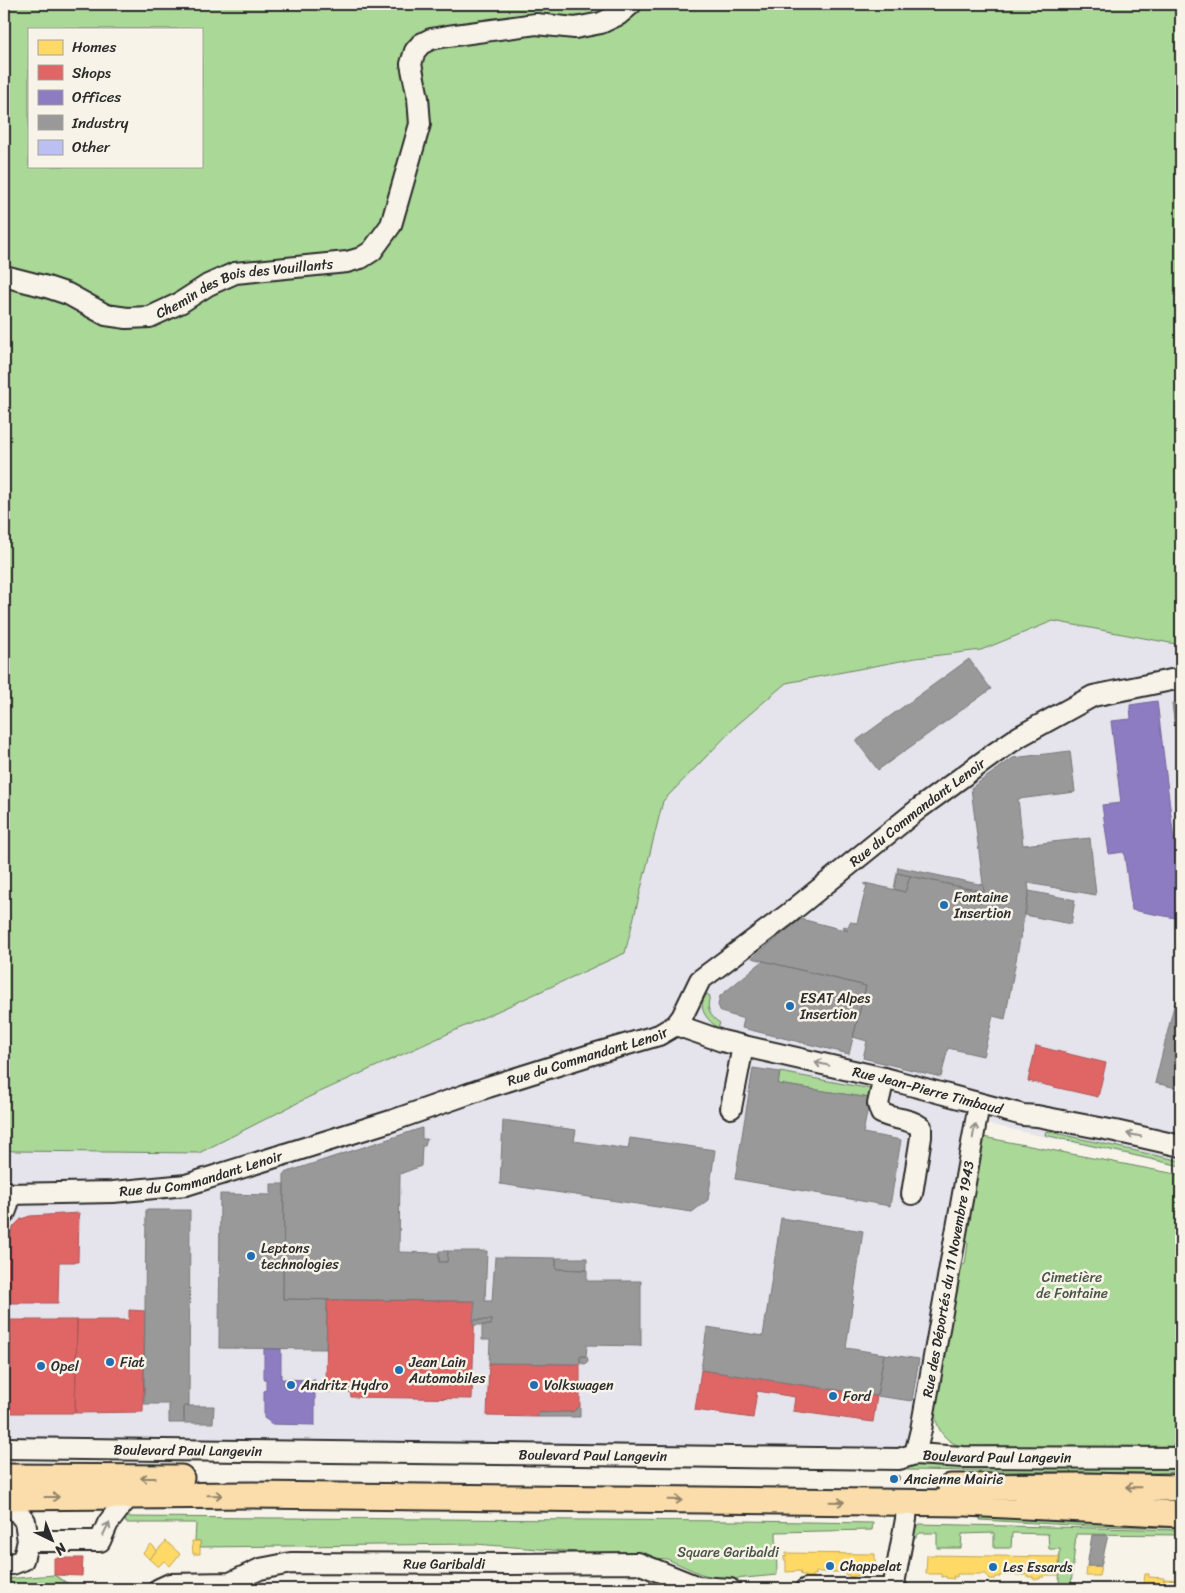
<svg xmlns="http://www.w3.org/2000/svg" width="1185" height="1593" font-family="Sriracha,sans-serif">
<style>
.built{fill:#e5e3eb}
.green{fill:#a9d897;stroke:#6a8261;fill-rule:evenodd}
.homes{fill:#ffd966;stroke:#bfa554}
.shops{fill:#e06666;stroke:#aa5454}
.offices{fill:#8e7cc3;stroke:#706495}
.industry{fill:#999;stroke:#787878}
.building{fill:#bcbff1;stroke:#2b2b2b}
.lines{fill:none;stroke-linecap:round;stroke-linejoin:round}
.minor-casing{stroke:#2b2b2b;stroke-width:24}
.major-casing{stroke:#2b2b2b;stroke-width:29}
.minor{stroke:#f7f3e8;stroke-width:20}
.major{stroke:#faddab;stroke-width:25}
.oneway{stroke:#918f8a}
.oneway2{stroke:#92846b}
.poi-dot{fill:#1f6fb2;stroke:#f7f3e8;stroke-width:2}
.labels{text-anchor:middle;dominant-baseline:central;stroke-width:5;stroke-linejoin:round;paint-order:stroke}
.street-label{font-size:14px;fill:#2b2b2b;stroke:#f7f3e8}
.poi-label{font-size:14px;fill:#2b2b2b;stroke:#f7f3e8;text-anchor:start}
.park-label{font-size:14px;fill:#4a5646;stroke:#f7f3e8}
</style>
<rect width="100%" height="100%" fill="#f7f3e8"/>
<filter id="ink" filterUnits="userSpaceOnUse"><feTurbulence type="fractalNoise" baseFrequency=".02" numOctaves="2"/><feDisplacementMap in="SourceGraphic" scale="10" xChannelSelector="R" yChannelSelector="G"/><feConvolveMatrix kernelMatrix="1 2 1 2 8 2 1 2 1" color-interpolation-filters="sRGB"/></filter>
<g filter="url(#ink)">
<path class="built" d="M1053,621L1181,645V1167L983,1123L924,1457L4,1445V1148L199,1153L309,1097L625,953L663,801L737,725L786,683L916,658L980,650Z"/>
<path class="green" d="M4,4H1181V645L1053,621L981,650L916,658L786,683L737,725L663,801L625,953L309,1097L199,1153L13,1151L4,1149ZM29,29H201V166H29Z
M707,994L710,996C706,1008 709,1016 720,1023L718,1028C706,1019 696,1007 707,994Z
M780,1072L871,1089L870,1098L778,1084Z
M1046,1131L1181,1161V1166L1045,1135Z
M983,1137L1181,1175V1446C1120,1447 1058,1448 997,1446C986,1446 964,1448 955,1444C942,1438 936,1426 935,1413L960,1266L965,1264L968,1243L965,1241Z
M907,1464L1181,1465V1472L1151,1473L907,1470Z
M981,1508L1181,1522V1528L1090,1526L980,1520Z
M125,1517L741,1521L873,1523L872,1530L776,1532L777,1575L724,1580L701,1574L667,1559L475,1544L200,1547V1541H195L196,1523H126Z
M919,1524L1181,1530V1535L1076,1534L1071,1586L1059,1587L1060,1549H1049L1048,1534L1012,1533L1011,1548H994V1533L962,1534L961,1548H937V1533H920L910,1542L909,1537Z
M54,1575L77,1589H4V1579Z"/>
<path class="homes" d="M166,1541L180,1554L170,1566L164,1561L158,1567L149,1559Z
M192,1541H200V1554H193Z
M151,1544L157,1550L149,1559L143,1553Z
M786,1553L875,1554V1572H860V1575L849,1577V1575H845V1572H816V1575H812V1577H805V1575H801L800,1571L786,1572V1560H784V1556L786,1557Z
M927,1555L1059,1557V1575H1044V1577H1040V1579H1033V1577H1028V1575H1000V1577H996L995,1579H989L985,1574H957V1577L953,1576L954,1579L946,1578V1576L942,1577L941,1574H926Z
M1087,1566H1101L1099,1576H1086Z
M1145,1574H1149V1577L1164,1578V1585L1177,1586V1589H1143Z
M1164,1579L1178,1580L1177,1586L1164,1585Z"/>
<path class="shops" d="M1036,1046L1106,1063L1098,1097L1028,1081Z
M79,1213L78,1262H59L58,1303H6L7,1239L14,1226L21,1219L30,1216Z
M327,1300L475,1301L472,1399L351,1397L350,1392H326Z
M129,1310L145,1311L143,1412L75,1413L77,1320H129Z
M6,1320H77L75,1413H5Z
M489,1363L580,1364V1406L573,1412L538,1413V1417L487,1416Z
M701,1370L877,1396L873,1422L793,1411L795,1397L757,1391L753,1418L695,1410Z
M54,1558H83L82,1576L54,1575Z"/>
<path class="offices" d="M1157,701L1181,897V919L1132,910L1124,852L1109,854L1102,805L1121,803L1111,721L1131,719L1130,705Z
M264,1349H281V1379L315,1380V1425L270,1424V1422L264,1418V1391L266,1390V1379H264Z"/>
<path class="industry" d="M969,659L991,689L878,770L856,741Z
M1181,703V774L1172,704Z
M1070,751L1075,792L1018,799L1023,845L1090,838L1096,895L1028,883L1029,891L1005,1019L993,1016L983,1056L948,1048L941,1077L863,1058L867,1041L853,1037L866,986L752,958L801,919L848,931L843,928L844,926L848,927L850,922L857,923L867,885H864L865,883L905,892L910,876L984,892L971,788L1013,758Z
M898,867L983,885L984,892L897,873Z
M897,873L910,876L905,892L894,889Z
M1029,891L1075,900L1071,924L1025,915Z
M763,961L866,986L849,1054L742,1028L744,1019L721,1012L718,1005L720,996Z
M1181,977V1089L1155,1083Z
M753,1068L780,1072L778,1084L870,1098L863,1133L901,1140L890,1206L735,1179Z
M503,1120L576,1130L574,1141L628,1149L630,1138L715,1150L708,1200L692,1212L500,1184Z
M422,1128V1139H427L425,1146H422L421,1166L400,1174L399,1252L439,1253V1262H447L448,1251H487L485,1301H492L495,1257L556,1258V1269L587,1270V1281H641V1346L587,1345L586,1356H580V1364L489,1363L490,1340H482V1325H491L492,1320H473L475,1301L283,1299L284,1173Z
M271,1184H284L283,1299L327,1300L326,1349L219,1348L220,1194L271,1195Z
M146,1210H190L189,1406H184V1423H169V1404H144Z
M781,1218L863,1231L846,1348L884,1354L877,1396L701,1370L707,1327L763,1336Z
M439,1251H448L447,1262H439Z
M556,1258H587V1270L556,1269Z
M473,1320H492L491,1325H473Z
M884,1354L919,1359L912,1401L877,1396Z
M580 1360a4 4 0 1 1 8 0a4 4 0 1 1-8 0Z
M184,1406H214L213,1423H184Z
M580,1406V1417H538V1413L573,1412Z
M1092,1535H1108L1101,1566H1087Z"/>
<path class="building" d="M890,1476H899V1480H890Z"/>
<g class="lines">
<defs>
<g id="minor">
<path id="s1" d="M4,276L47,287L68,294L106,315L127,318L150,317L180,303L208,285L235,273L347,262L361,258L372,251L391,225L420,124L418,98L411,64L415,51L421,44L431,39L448,36L536,24L575,28L601,23L618,15L631,4"/>
<path id="s2" d="M676,1025L722,1041L884,1078L1023,1115L1037,1116L1115,1131L1181,1146"/>
<path d="M884,1078L878,1104L881,1113C894,1120 910,1118 921,1127V1137L912,1194"/>
<path d="M731,1108L743,1046"/>
<path d="M4,1190C10,1197 9,1206 4,1214"/>
<path id="s3" d="M7,1194L113,1192L186,1185L394,1120L488,1087L590,1055L659,1035L676,1025L682,1017L700,980L787,915L921,807L995,753L1020,736L1093,696L1181,678"/>
<path id="s4" d="M4,1448L899,1459L915,1454L963,1457L1181,1458"/>
<path id="s5" d="M915,1454L921,1430L979,1104"/>
<path d="M5,1497L25,1521L28,1541H100L108,1523L129,1496"/>
<path d="M4,1564H12L23,1560L28,1541"/>
<path id="s6" d="M159,1589L170,1584L230,1583L260,1569L291,1563L510,1564L638,1563L698,1587L730,1589"/>
<path d="M806,1589H897"/>
<path d="M893,1589L906,1519L907,1503"/>
</g>
<path id="major" d="M4,1477L181,1478
M951,1487L1083,1486L1181,1488
M4,1497L251,1495L966,1503L1181,1514"/>
</defs>
<use href="#minor" class="minor-casing"/>
<use href="#major" class="major-casing"/>
<use href="#minor" class="minor"/>
<use href="#major" class="major"/>
</g>
<defs><path id="oneway-shaft" d="M-6 0H5M1.5-3L5.5 0L1.5 3" fill="none" stroke-width="1.6" stroke-linecap="round" stroke-linejoin="round" transform="scale(1.25)"/></defs>
<g class="oneway">
<use href="#oneway-shaft" transform="translate(822 1064) rotate(-167)"/>
<use href="#oneway-shaft" transform="translate(974 1131) rotate(-80)"/>
<use href="#oneway-shaft" transform="translate(1134 1135) rotate(-169)"/>
<use href="#oneway-shaft" transform="translate(106 1529) rotate(-64)"/>
</g>
<g class="oneway2">
<use href="#oneway-shaft" transform="translate(148 1478) rotate(-180)"/>
<use href="#oneway-shaft" transform="translate(1133 1487) rotate(-179)"/>
<use href="#oneway-shaft" transform="translate(215 1495) rotate(-1)"/>
<use href="#oneway-shaft" transform="translate(52 1497)"/>
<use href="#oneway-shaft" transform="translate(675 1500) rotate(1)"/>
<use href="#oneway-shaft" transform="translate(837 1502) rotate(1)"/>
</g>
</g>
<g class="poi-dot">
<circle cx="944" cy="905" r="5"/>
<circle cx="790" cy="1006" r="5"/>
<circle cx="251" cy="1256" r="5"/>
<circle cx="110" cy="1362" r="5"/>
<circle cx="41" cy="1366" r="5"/>
<circle cx="399" cy="1370" r="5"/>
<circle cx="291" cy="1385" r="5"/>
<circle cx="534" cy="1385" r="5"/>
<circle cx="833" cy="1396" r="5"/>
<circle cx="894" cy="1479" r="5"/>
<circle cx="830" cy="1566" r="5"/>
<circle cx="993" cy="1567" r="5"/>
</g>
<g class="labels">
<g class="street-label">
<text stroke="none"><textPath href="#s1" startOffset="255">Chemin des Bois des Vouillants</textPath></text>
<text stroke="none"><textPath href="#s3" startOffset="1021">Rue du Commandant Lenoir</textPath></text>
<text stroke="none"><textPath href="#s3" startOffset="601">Rue du Commandant Lenoir</textPath></text>
<text stroke="none"><textPath href="#s2" startOffset="260">Rue Jean-Pierre Timbaud</textPath></text>
<text stroke="none"><textPath href="#s3" startOffset="196">Rue du Commandant Lenoir</textPath></text>
<text stroke="none"><textPath href="#s5" startOffset="178">Rue des Déportés du 11 Novembre 1943</textPath></text>
<text stroke="none"><textPath href="#s4" startOffset="184">Boulevard Paul Langevin</textPath></text>
<text stroke="none"><textPath href="#s4" startOffset="589">Boulevard Paul Langevin</textPath></text>
<text stroke="none"><textPath href="#s4" startOffset="994">Boulevard Paul Langevin</textPath></text>
<text stroke="none"><textPath href="#s6" startOffset="290">Rue Garibaldi</textPath></text>
</g>
<g class="poi-label">
<text x="954" y="897">Fontaine<tspan x="954" dy="16">Insertion</tspan></text>
<text x="800" y="998">ESAT Alpes<tspan x="800" dy="16">Insertion</tspan></text>
<text x="261" y="1248">Leptons<tspan x="261" dy="16">technologies</tspan></text>
<text x="120" y="1362">Fiat</text>
<text x="409" y="1362">Jean Lain<tspan x="409" dy="16">Automobiles</tspan></text>
<text x="51" y="1366">Opel</text>
<text x="301" y="1385">Andritz Hydro</text>
<text x="544" y="1385">Volkswagen</text>
<text x="843" y="1396">Ford</text>
<text x="904" y="1479">Ancienne Mairie</text>
<text x="840" y="1566">Chappelat</text>
<text x="1003" y="1567">Les Essards</text>
</g>
<g class="park-label">
<text x="1072" y="1277">Cimetière<tspan x="1072" dy="16">de Fontaine</tspan></text>
<text x="728" y="1552">Square Garibaldi</text>
</g>
</g>
<rect width="1185" height="1593" fill="none" stroke="#f7f3e8" stroke-width="20"/>
<rect x="10" y="10" width="1165" height="1573" fill="none" stroke="#2b2b2b" stroke-width="2" filter="url(#ink)"/>
<rect x="28" y="28" width="175" height="140" fill="#f7f3e8" stroke="#a5a39c"/>
<rect x="38" y="40" width="25" height="15" fill="#ffd966" stroke="#a5a39c"/>
<text x="72" y="52" font-size="15" fill="#2b2b2b">Homes</text>
<rect x="38" y="65" width="25" height="15" fill="#e06666" stroke="#a5a39c"/>
<text x="72" y="78" font-size="15" fill="#2b2b2b">Shops</text>
<rect x="38" y="90" width="25" height="15" fill="#8e7cc3" stroke="#a5a39c"/>
<text x="72" y="102" font-size="15" fill="#2b2b2b">Offices</text>
<rect x="38" y="115" width="25" height="15" fill="#999999" stroke="#a5a39c"/>
<text x="72" y="128" font-size="15" fill="#2b2b2b">Industry</text>
<rect x="38" y="140" width="25" height="15" fill="#bcbff1" stroke="#a5a39c"/>
<text x="72" y="152" font-size="15" fill="#2b2b2b">Other</text>
<g transform="translate(52 1540) rotate(137)" stroke="#f7f3e8" stroke-width="4" paint-order="stroke">
<path d="M0-4L9 19L0 12L-9 19Z" fill="#2b2b2b"/>
<text y="-8" font-size="14" font-weight="bold" text-anchor="middle" fill="#2b2b2b">N</text>
</g>
</svg>
